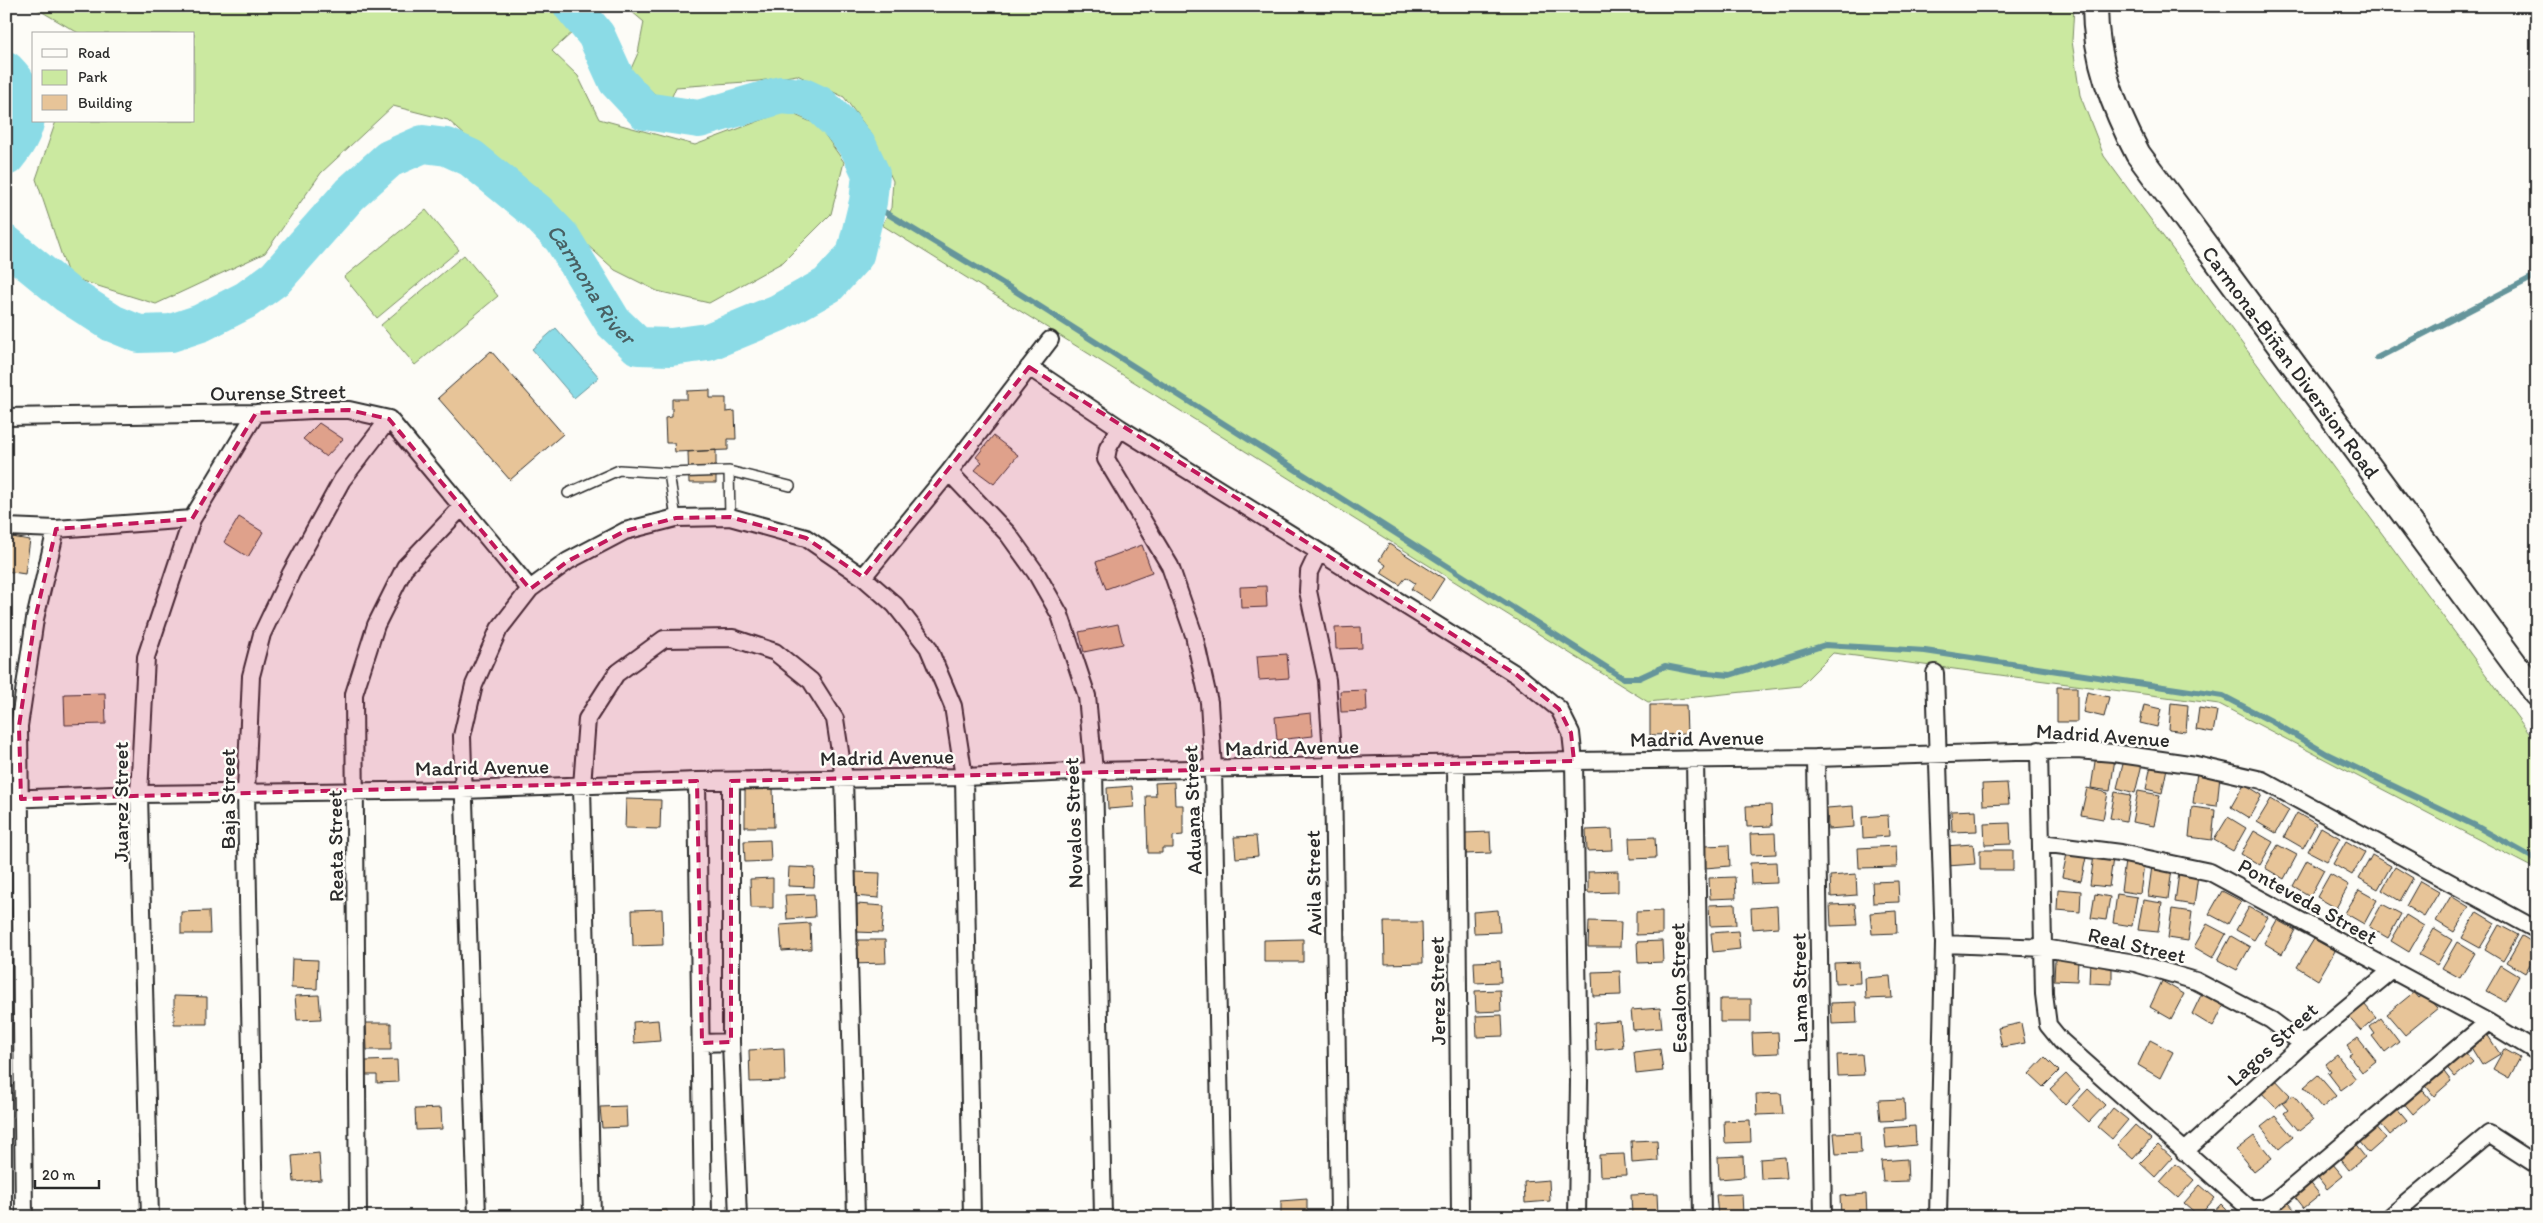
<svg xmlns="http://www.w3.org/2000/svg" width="2543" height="1223" font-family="Itim,sans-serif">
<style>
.green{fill:#cbe9a0;stroke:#7b8a66}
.water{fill:#8bdbe6;stroke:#65959b}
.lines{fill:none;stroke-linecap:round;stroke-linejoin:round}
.stream{stroke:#65959b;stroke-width:6}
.river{stroke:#8bdbe6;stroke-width:38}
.building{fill:#e7c498;stroke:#2b2b2b}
.lane-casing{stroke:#2b2b2b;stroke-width:12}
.street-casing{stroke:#2b2b2b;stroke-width:20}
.secondary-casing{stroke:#2b2b2b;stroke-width:28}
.lane{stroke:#fdfcf7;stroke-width:9}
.street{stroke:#fdfcf7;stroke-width:16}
.secondary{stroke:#fdfcf7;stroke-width:24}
.marked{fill:#c2185b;fill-opacity:0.2;stroke:#c2185b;stroke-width:4;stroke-dasharray:10 6;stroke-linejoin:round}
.labels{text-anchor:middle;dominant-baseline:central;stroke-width:5;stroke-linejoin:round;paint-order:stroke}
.street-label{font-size:21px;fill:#2b2b2b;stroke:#fdfcf7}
.water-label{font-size:22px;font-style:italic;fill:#486063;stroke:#fdfcf7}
</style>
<rect width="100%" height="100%" fill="#fdfcf7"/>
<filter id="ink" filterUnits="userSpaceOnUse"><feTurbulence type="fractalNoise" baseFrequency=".02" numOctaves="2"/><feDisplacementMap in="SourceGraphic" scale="10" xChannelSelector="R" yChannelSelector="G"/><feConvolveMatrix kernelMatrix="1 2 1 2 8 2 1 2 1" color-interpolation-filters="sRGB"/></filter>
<g filter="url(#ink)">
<path class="green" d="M32,6H554L564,16L574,31L552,51L578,76L599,119L695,145L786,111L818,125L844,162L831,214L783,262L709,303L657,291L615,270L448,120L393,106L321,173L265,253L156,304L69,277L36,179L56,121H194V34H80Z
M625,6H2074L2072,41L2080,95L2104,156L2537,744V870L2219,704L1833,653L1800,686L1648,702L882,225L891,208L893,181L872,135L844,97L797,75L759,81L676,87L670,101L660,99L630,71L638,53L644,22Z
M426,210L459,250L377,318L344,277Z
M464,255L498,296L415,365L381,325Z"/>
<path class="water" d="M556,328L599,377L574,398L532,349Z"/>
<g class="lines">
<path class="stream" d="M868,202L1017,292L1623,678H1639L1665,666L1696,672L1730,675L1825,645L1925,651L2223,696L2271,721L2327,754L2476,826L2537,860
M2377,358L2537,275"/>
<g class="river">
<path d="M6,70C36,100 31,127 6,157"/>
<path id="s1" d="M6,244L67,294L112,323L139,334L171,333L201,323L246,300L276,278L350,194L389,159L423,144L447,147L471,158L537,212L562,238L613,322L638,346L671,347L708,342L778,313L828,285L855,255L868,202L871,174L859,148L841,125L820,105L803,97L781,95L699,119L645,111L617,81L596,35L572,6"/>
</g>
</g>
<path class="building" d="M491,351L563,434L510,480L438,398Z
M710,390V398H726V412L735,411L736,439H728V450L675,452L674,443H666L665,418L672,417V399H687V391Z
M319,423L343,439L326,457L303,439Z
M993,436L1018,455L994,484L975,470L982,462L976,457Z
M716,450V483H689L688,452Z
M239,517L263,532L248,557L224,542Z
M6,536L30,540L25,574L6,571Z
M1389,544L1444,579L1430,601L1411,589L1415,583L1406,577L1400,585L1381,573L1386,565L1379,560Z
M1142,545L1152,572L1106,589L1096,562Z
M1266,586L1267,607L1241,608L1240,587Z
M1118,624L1123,644L1084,652L1079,632Z
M1361,627L1362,648L1336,649L1335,628Z
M1287,654L1289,678L1259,680L1257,656Z
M2057,687H2077V722H2057Z
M1366,690L1367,711L1341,712L1340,691Z
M2087,692L2109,697L2104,717L2083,712Z
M105,693L106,724L65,725L64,694Z
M2171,703L2188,705L2186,732L2169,730Z
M1650,705H1686L1687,734L1650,735Z
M2144,705L2161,709L2157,727L2140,723Z
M2199,708L2217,711L2213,733L2196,730Z
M1311,713L1313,736L1277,740L1275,717Z
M2096,755L2115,759L2110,791L2091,788Z
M2124,760L2142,764L2135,793L2117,788Z
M2151,765L2167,768L2162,793L2146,789Z
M2197,772L2220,775L2217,806L2193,803Z
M1174,782L1175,805H1183V835L1173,836V848H1162V853H1148L1146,796H1156L1155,783Z
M2007,783L2009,804L1983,805L1982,784Z
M2244,784L2262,795L2249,818L2231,807Z
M745,786H773L774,827H745Z
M1132,786L1134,807L1108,809L1107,788Z
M2087,788L2108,793L2103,819L2081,815Z
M2138,791L2160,795L2154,826L2132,822Z
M2115,792L2131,795L2126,821L2110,818Z
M626,799L661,800L660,829L625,828Z
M2271,799L2289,810L2276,833L2257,822Z
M1771,805L1772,826L1747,827L1746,806Z
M1853,806L1854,827L1828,829L1827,808Z
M2192,807L2215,810L2212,840L2189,837Z
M1976,810L1977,831L1952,832L1951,811Z
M2297,813L2316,824L2303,848L2284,837Z
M1888,815L1889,836L1863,838L1862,817Z
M2228,817L2246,828L2233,851L2214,840Z
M2010,823L2011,844L1985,845L1984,824Z
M2321,827L2340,838L2327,861L2308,851Z
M1612,829L1613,850L1587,851L1586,830Z
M2254,831L2273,842L2260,865L2241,854Z
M1490,832L1491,853L1465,854L1464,833Z
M1775,833L1776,854L1751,855L1750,834Z
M1256,836L1258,856L1236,858L1234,837Z
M1655,837L1656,858L1630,859L1629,838Z
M770,840L771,861L745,862L744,841Z
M2346,841L2365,852L2352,875L2333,864Z
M1973,844L1975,864L1947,866L1945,846Z
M1729,845L1730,866L1705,868L1704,846Z
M2278,845L2297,855L2284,879L2265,868Z
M1896,846L1897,867L1859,868L1858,848Z
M2068,849L2087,853L2081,881L2062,877Z
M1980,850H2013V870H1980Z
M2094,855L2113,858L2109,887L2090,885Z
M2372,855L2391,866L2378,889L2359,878Z
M2307,860L2324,870L2310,896L2293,886Z
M2125,861L2144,864L2140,894L2121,891Z
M1776,862L1777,883L1751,884L1750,863Z
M2152,866L2172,869L2168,899L2148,896Z
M789,867L815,868L814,887L788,886Z
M2395,867L2413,878L2400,901L2382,890Z
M1618,871V892L1588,893V872Z
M854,872L880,873L879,898L853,896Z
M2179,873L2198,875L2194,905L2175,902Z
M1856,874L1857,895L1831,897L1830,876Z
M2330,874L2349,885L2336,908L2317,897Z
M1735,877L1736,898L1710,899L1709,878Z
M773,878V908H751L750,879Z
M1898,881L1899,902L1873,903L1872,882Z
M2420,881L2439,892L2424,917L2406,906Z
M2058,889L2081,891L2080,912L2057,910Z
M2359,890L2377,900L2364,924L2345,913Z
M2222,891L2241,901L2228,924L2209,914Z
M814,894L815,917L787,919L785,895Z
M2095,894L2110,897L2106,920L2091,918Z
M2117,894L2137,897L2132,926L2113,923Z
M2451,896L2469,907L2454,932L2436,921Z
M2143,900L2162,903L2158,932L2138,930Z
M857,904L884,906L882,933L856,932Z
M1735,904L1736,925L1710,926L1709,905Z
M1855,904L1857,925L1831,926L1830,905Z
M2382,904L2401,914L2388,938L2369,927Z
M1777,906L1778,927L1752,929L1751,908Z
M2249,907L2268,917L2254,940L2236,930Z
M662,909L663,945L633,946L632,910Z
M2172,909L2192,912L2188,941L2168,938Z
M1498,910L1500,932L1474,933L1473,912Z
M209,911L210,934H181V912Z
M1662,911V934L1636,935V912Z
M1896,911L1897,933L1872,934L1870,913Z
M2477,912L2495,923L2480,948L2462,938Z
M2406,915L2424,926L2409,952L2391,941Z
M2277,920L2295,930L2282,954L2264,943Z
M1589,921L1621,922L1620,947H1588Z
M1384,922H1422L1423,963L1385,964Z
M810,923L811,949L782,951L780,925Z
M2207,924L2226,934L2213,958L2194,947Z
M2499,925L2518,935L2503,961L2485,950Z
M2434,929L2452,940L2437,965L2419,955Z
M1738,931L1740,949L1713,952L1711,933Z
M2231,936L2250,947L2237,970L2218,960Z
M2522,936L2537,945V952L2525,973L2507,962Z
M1303,939V962H1264V940Z
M2314,939L2335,951L2318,980L2297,967Z
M852,940H885L886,963L852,964Z
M1662,941L1663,962L1638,963L1637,942Z
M2457,942L2475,953L2460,978L2442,968Z
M292,959L318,960L317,989L291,988Z
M2055,959L2078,960L2077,981L2054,980Z
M1500,961L1501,982L1475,983L1474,962Z
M1859,962L1860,983L1835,984L1834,963Z
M2090,962L2112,963V984L2089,983Z
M2501,965L2519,976L2505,1001L2486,991Z
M1620,971L1621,995L1593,996L1592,972Z
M1890,976L1892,998L1866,999L1865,978Z
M2162,981L2184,994L2171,1019L2150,1007Z
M2204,989L2226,1001L2213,1027L2192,1014Z
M1500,990L1501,1011L1476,1012L1475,991Z
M2414,992L2419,998L2425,993L2438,1008L2405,1035L2387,1014Z
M319,995L321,1019L297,1020L295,996Z
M174,996L207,997V1024H174Z
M2359,998L2376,1018L2361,1031L2344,1012Z
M1720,999H1751V1022H1720Z
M1856,1002L1857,1023L1832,1024L1831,1003Z
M1660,1008L1662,1028L1633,1030L1631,1010Z
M1502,1015L1503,1036L1477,1037L1476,1016Z
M2381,1018L2399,1042L2385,1053L2372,1036L2375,1034L2370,1027Z
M658,1020L660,1041L634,1043L633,1022Z
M1620,1021L1623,1047L1596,1050L1594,1023Z
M366,1023H391V1050H367Z
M2021,1023L2025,1043L2002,1047L1998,1028Z
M2485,1031L2500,1054L2482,1065L2467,1041Z
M1778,1032L1779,1053L1753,1054L1752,1033Z
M2358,1038L2376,1061L2362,1072L2349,1055L2352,1053L2347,1046Z
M2150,1040L2173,1052L2160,1078L2138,1065Z
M784,1048L785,1081L750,1082L749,1050Z
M1660,1049L1663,1071L1636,1074L1634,1052Z
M2504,1049L2520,1058L2509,1078L2493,1069Z
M2462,1050L2473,1062L2455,1077L2444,1064Z
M1862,1054L1864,1075L1838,1076L1837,1055Z
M2337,1055L2356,1079L2341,1090L2328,1073L2331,1071L2326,1064Z
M2045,1057L2059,1071L2043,1087L2029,1074Z
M397,1060L398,1082L377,1083V1075H366V1061Z
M2441,1068L2451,1081L2434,1096L2423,1082Z
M2066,1074L2080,1089L2065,1105L2050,1089Z
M2318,1075L2336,1096L2322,1108L2304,1087Z
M2273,1077L2290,1095L2276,1108L2259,1090Z
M2419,1086L2430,1099L2413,1114L2402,1101Z
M2088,1089L2105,1105L2089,1122L2072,1106Z
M1781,1093L1783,1114L1757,1115L1756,1094Z
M2293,1095L2313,1120L2299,1131L2284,1113L2288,1110L2282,1103Z
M1904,1099L1905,1120L1880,1121L1878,1100Z
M626,1106L627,1127L602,1128L600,1107Z
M441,1108L442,1129L416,1130L415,1109Z
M2113,1108L2128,1120L2112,1139L2098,1127Z
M2396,1108L2407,1121L2390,1135L2379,1122Z
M2275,1116L2293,1137L2279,1149L2261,1127Z
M1750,1120L1751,1142L1725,1143L1724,1121Z
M2135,1125L2151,1139L2133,1159L2117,1145Z
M2375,1125L2386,1138L2369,1153L2358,1140Z
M1915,1126L1916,1145L1886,1148L1884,1128Z
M1860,1132L1861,1153L1836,1154L1834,1133Z
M2254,1136L2272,1158L2254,1172L2236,1150Z
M1657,1140L1658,1161L1632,1163L1631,1141Z
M2354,1143L2365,1157L2349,1170L2338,1156Z
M2158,1145L2172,1158L2155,1177L2140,1163Z
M319,1153L321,1180L294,1182L292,1156Z
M1624,1154L1626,1175L1600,1176L1599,1155Z
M1743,1156L1744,1177L1719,1179L1718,1157Z
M1785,1157L1787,1178L1761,1179L1760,1159Z
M1907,1159L1908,1181L1883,1182L1881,1161Z
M2332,1163L2343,1176L2327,1189L2317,1176Z
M2176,1164L2194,1180L2178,1198L2160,1182Z
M1549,1180L1550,1201L1525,1203L1524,1182Z
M2309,1181L2320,1195L2304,1208L2293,1194Z
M2200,1185L2215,1198L2199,1216L2184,1203Z
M1657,1194L1658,1215L1632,1216L1631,1195Z
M1742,1194L1743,1215L1718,1216L1716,1195Z
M1866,1194L1867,1215L1841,1217L1840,1196Z
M1307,1199V1217H1281V1201Z
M2286,1199L2297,1213L2291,1217H2274L2270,1212Z
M2221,1204L2234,1217H2209Z
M667,1210L668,1217H637V1213Z"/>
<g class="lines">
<defs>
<path id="lane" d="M729,471L790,486
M568,493L619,470L669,473
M676,518L669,473L729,471L730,517"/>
<path id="street" d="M1029,367L1120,428L1517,675L1559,709L1571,733L1574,761L1579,1081L1577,1217
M6,417L256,413L312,410H349L389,419L530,589
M1120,428L1108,448L1106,459L1170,566L1194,635L1209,702L1213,769L1222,1217
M949,472L1008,534L1036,573L1060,615L1087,696L1094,771L1103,1217
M6,527L56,529L192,519
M1318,553L1309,572L1308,591L1327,680L1333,768L1339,1217
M863,577L949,472L1050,340
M1935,673L1944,944L1938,1217
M2039,750L2044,994L2048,1025L2061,1041L2250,1209H2263L2275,1202L2488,1022
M1816,758L1823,1217
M1695,759L1702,1217
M1456,764L1460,1217
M697,781L703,1217
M731,781V1042L738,1217
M6,799L139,794L463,790L697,781L964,777L1094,771L1574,761L1816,758L2077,750L2113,753L2196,765L2262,780L2537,930
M2041,843L2120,853L2210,872L2488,1022L2537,1052
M1944,944L2044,948L2135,963L2196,981L2271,1020L2303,1044
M702,1043L731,1042
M2184,1152L2303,1044L2391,971
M24,1217L19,726L35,619L56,529
M150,1217L139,794L146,657L192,519L256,413
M254,1217L246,791L251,676L262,634L291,573L342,480L389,419
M358,1217L354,694L376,625L405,567L461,508
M477,1217L462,736L474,685L499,629L530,589L568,561L625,531L676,518L730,517L806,538L863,577L895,605L928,647L953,706L964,777L972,1217
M592,1217L582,786L587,719L616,674L664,639L733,638L775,652L811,681L835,719L844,778L856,1217
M2390,1217L2489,1134L2537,1165"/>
<g id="secondary">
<path id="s2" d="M2095,6C2095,60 2114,108 2138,154L2537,694"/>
</g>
</defs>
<use href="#lane" class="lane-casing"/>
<use href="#street" class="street-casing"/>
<use href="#secondary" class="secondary-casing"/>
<use href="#lane" class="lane"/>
<use href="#street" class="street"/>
<use href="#secondary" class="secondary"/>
</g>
</g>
<path class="marked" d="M1029,367L1517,675L1559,709L1571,733L1574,761L731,781V1042L702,1043L697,781L21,799L19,726L35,619L56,529L192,519L256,413L349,410L389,419L530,589L568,561L625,531L676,518L730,517L806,538L863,577Z"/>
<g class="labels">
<g class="street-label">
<text stroke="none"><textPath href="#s2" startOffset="414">Carmona-Biñan Diversion Road</textPath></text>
<text transform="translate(278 392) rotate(-1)">Ourense Street</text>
<text transform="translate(2103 735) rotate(4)">Madrid Avenue</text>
<text transform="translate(1697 738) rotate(-1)">Madrid Avenue</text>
<text transform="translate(1292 747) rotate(-1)">Madrid Avenue</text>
<text transform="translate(887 757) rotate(-1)">Madrid Avenue</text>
<text transform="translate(482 767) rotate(-1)">Madrid Avenue</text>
<text transform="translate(227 799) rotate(-90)">Baja Street</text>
<text transform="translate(120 802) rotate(-90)">Juarez Street</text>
<text transform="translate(1192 810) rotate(-92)">Aduana Street</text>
<text transform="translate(1073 823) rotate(-92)">Novalos Street</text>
<text transform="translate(335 846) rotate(-91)">Reata Street</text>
<text transform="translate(1313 883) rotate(-91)">Avila Street</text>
<text transform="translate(2308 901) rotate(29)">Ponteveda Street</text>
<text transform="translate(2137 945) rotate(13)">Real Street</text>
<text transform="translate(1678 988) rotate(-91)">Escalon Street</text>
<text transform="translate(1799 988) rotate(-91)">Lama Street</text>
<text transform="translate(1437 991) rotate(-91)">Jerez Street</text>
<text transform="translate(2272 1044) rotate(-42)">Lagos Street</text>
</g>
<g class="water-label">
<text stroke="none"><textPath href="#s1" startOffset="741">Carmona River</textPath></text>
</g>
</g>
<rect width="2543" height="1223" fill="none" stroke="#fdfcf7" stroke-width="25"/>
<rect x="12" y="12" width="2518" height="1198" fill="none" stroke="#2b2b2b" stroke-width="2" filter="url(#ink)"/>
<rect x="32" y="32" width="162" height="90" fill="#fdfcf7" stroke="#a9a8a5"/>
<rect x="42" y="49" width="25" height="8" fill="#fdfcf7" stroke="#a9a8a5"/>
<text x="78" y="58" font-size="15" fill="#2b2b2b">Road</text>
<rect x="42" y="70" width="25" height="15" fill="#cbe9a0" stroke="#a9a8a5"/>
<text x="78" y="82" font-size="15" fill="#2b2b2b">Park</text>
<rect x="42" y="95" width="25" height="15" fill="#e7c498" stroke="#a9a8a5"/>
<text x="78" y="108" font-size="15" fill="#2b2b2b">Building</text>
<path d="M35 1180v8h64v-8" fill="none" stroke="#2b2b2b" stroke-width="2.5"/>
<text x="42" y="1180" font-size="15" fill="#2b2b2b" stroke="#fdfcf7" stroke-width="4" paint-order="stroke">20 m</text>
</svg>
